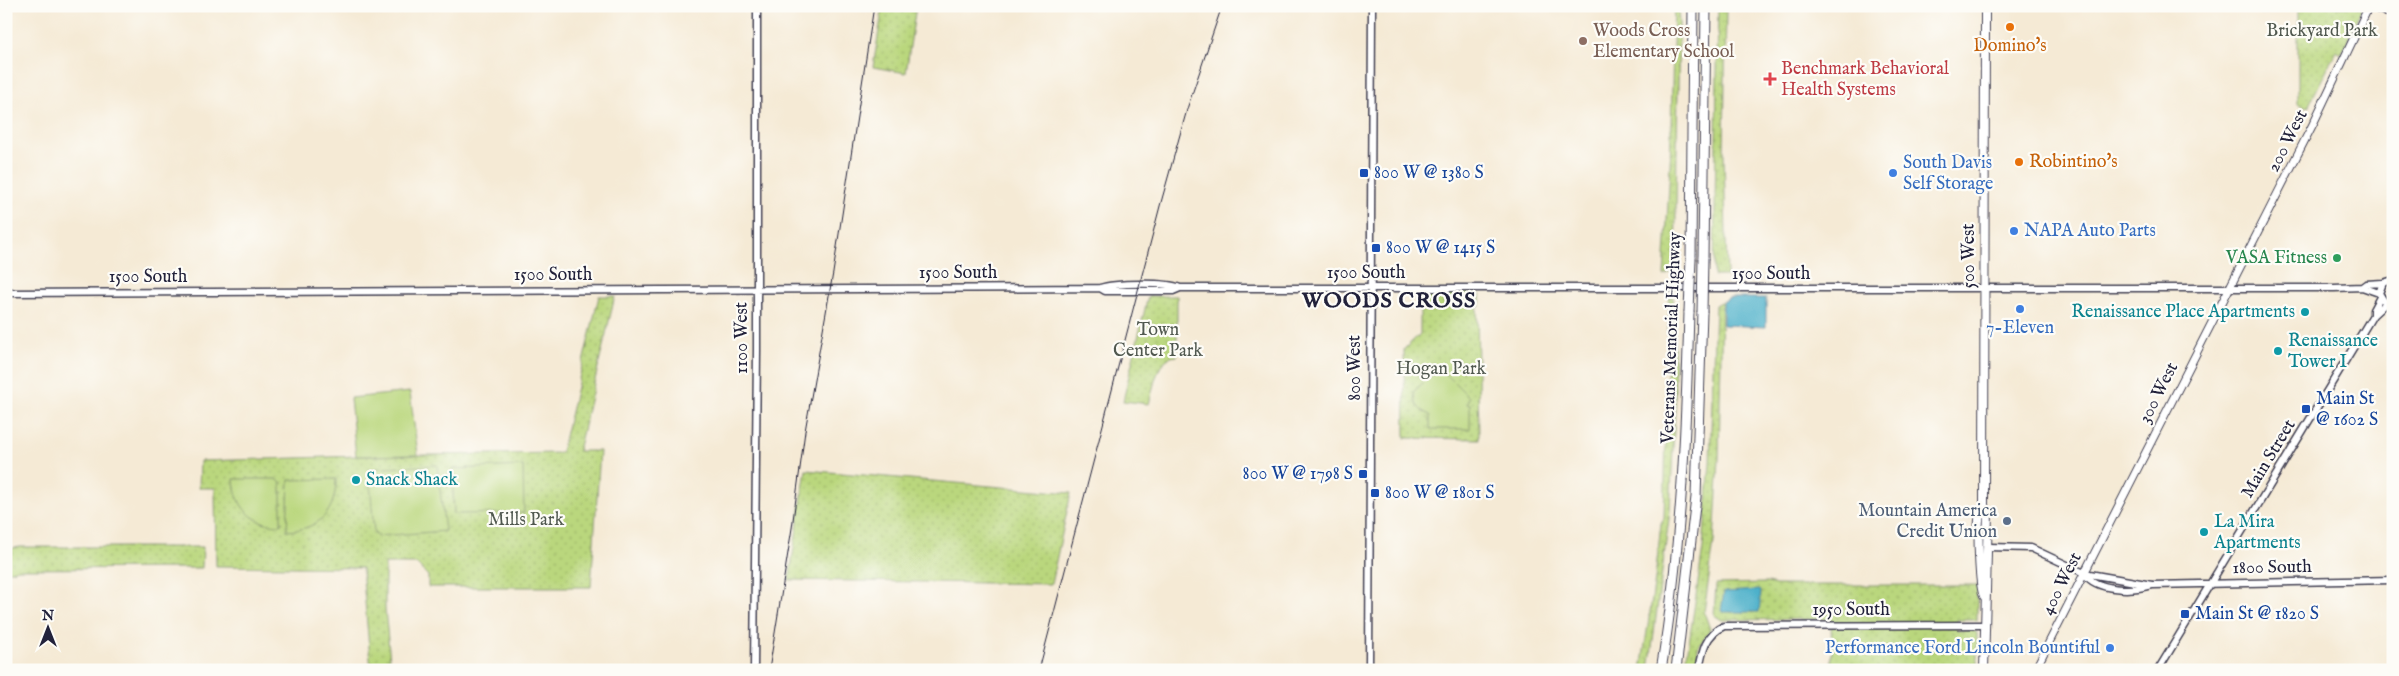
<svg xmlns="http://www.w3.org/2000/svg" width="2399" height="676" font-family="'IM FELL English',serif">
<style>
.green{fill:url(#green-dots);stroke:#6e7c5c}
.pitch{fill:#bad77d;stroke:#6e7c5c}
.water{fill:#4aafc9;stroke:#366882}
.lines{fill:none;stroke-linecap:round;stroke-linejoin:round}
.tertiary-casing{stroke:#424052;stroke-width:9}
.secondary-casing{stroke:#424052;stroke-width:9}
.primary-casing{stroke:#424052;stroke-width:10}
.motorway-casing{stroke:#424052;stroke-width:11}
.tertiary{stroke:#fff;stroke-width:6}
.secondary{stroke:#fff;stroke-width:7}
.primary{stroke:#fff;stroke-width:8}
.motorway{stroke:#fff;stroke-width:9}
.rail{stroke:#22223b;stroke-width:1}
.motorway-bridge-casing{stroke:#424052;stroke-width:11;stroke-linecap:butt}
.motorway-bridge{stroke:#fff;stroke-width:9}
.food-dot{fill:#e8710a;stroke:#fdfcf7;stroke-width:2}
.education-dot{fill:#8d6e63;stroke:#fdfcf7;stroke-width:2}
.health-dot{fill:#e0444e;stroke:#fdfcf7;stroke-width:2}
.transit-dot{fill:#1a4fb4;stroke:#fdfcf7;stroke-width:2}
.shop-dot{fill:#3f7fe0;stroke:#fdfcf7;stroke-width:2}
.leisure-dot{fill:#2e9e5b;stroke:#fdfcf7;stroke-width:2}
.culture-dot{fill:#0f9aa8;stroke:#fdfcf7;stroke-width:2}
.service-dot{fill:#5c6f8a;stroke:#fdfcf7;stroke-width:2}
.labels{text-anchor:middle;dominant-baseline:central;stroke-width:4.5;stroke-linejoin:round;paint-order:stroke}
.education-label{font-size:18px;fill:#785e54;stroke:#fdfcf7;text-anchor:start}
.park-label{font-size:18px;fill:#50584f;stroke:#fdfcf7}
.food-label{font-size:18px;fill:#c56008;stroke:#fdfcf7}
.health-label{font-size:18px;fill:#be3a42;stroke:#fdfcf7;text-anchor:start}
.street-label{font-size:18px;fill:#22223b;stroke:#fdfcf7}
.shop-label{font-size:18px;fill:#366cbe;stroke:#fdfcf7;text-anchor:start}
.transit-label{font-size:18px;fill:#164399;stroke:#fdfcf7;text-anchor:start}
.leisure-label{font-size:18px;fill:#27864d;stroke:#fdfcf7;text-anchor:end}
.culture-label{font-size:18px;fill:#0d838f;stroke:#fdfcf7;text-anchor:start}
.service-label{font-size:18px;fill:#4e5e75;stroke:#fdfcf7;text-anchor:end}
.district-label{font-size:22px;font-weight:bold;letter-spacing:1px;fill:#22223b;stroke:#fdfcf7}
</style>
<defs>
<pattern id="green-dots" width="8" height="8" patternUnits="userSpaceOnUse" patternTransform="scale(1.25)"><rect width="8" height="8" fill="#bad77d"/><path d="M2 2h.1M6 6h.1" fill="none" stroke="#a0b86d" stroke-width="1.8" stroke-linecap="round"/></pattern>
</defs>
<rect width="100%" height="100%" fill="#fdfcf7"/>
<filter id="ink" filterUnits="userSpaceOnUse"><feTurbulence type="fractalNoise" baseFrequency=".02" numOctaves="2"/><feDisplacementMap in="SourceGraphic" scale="10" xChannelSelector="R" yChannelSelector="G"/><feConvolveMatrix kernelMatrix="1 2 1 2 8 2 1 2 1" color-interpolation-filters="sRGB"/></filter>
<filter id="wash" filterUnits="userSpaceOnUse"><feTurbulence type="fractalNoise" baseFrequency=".0096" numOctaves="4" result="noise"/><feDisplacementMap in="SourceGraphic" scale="20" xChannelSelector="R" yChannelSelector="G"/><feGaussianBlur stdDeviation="1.12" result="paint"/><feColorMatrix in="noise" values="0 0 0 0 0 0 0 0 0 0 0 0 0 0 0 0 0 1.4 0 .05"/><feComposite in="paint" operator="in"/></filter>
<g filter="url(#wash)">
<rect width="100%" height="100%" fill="#f5ead5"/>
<path class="green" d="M883,6H916L906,73L873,67Z
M1674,6H1678L1679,24L1675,271L1664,276L1670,166Z
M1718,6H1726L1724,154L1727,276H1714Z
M2298,6H2359L2361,9L2342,54L2336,51L2308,107L2298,104Z
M1420,293H1477L1480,294V306H1477L1479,439L1405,438L1404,349L1420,334Z
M599,296H615L578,451H600L591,587H428V576L417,564H385V609L391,670H371L362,568L216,566L215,488H199L200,461L359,456L561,453Z
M1148,296H1177V356C1157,356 1154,387 1149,404L1123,401Z
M1669,297H1673L1674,306L1675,406L1670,511L1649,670H1641L1655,579L1661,523L1664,518Z
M1722,301L1719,459L1714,542L1704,612L1710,629L1698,648L1696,670H1685L1703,548L1710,463L1715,305Z
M806,470L1071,493L1051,584L789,580Z
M21,547H203L202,568L19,569L6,572V549Z
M1767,583L1776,585H1977V620H1957V630H1973L1977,633V670H1832L1831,619L1722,620L1714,615L1716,584Z"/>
<path class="pitch" d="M1440,368L1469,397L1467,404H1470V429H1430V415C1418,410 1414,404 1414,391Z
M410,392L418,455L356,456L350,398Z
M437,465L445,531L378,536L374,533L369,469Z
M523,466L524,513L454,514L452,469Z
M234,479H276L281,482V525C253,525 235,507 234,479Z
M336,479C336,512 320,529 287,531L289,480Z"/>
<path class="water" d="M1729,298H1766V327L1723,325V302Z
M1759,590L1761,593L1759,612H1723L1721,611L1724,592Z"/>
</g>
<g filter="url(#ink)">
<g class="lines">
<defs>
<path id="tertiary" d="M2370,6L2393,15
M2393,280L2383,283L2379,293L2384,301L2393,304
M2362,287L2379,293
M1100,288L1105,291H1173L1180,288
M6,293L1100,288C1114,283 1166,282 1180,288H2334L2362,287L2366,284L2383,283
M2390,304L2393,317
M2373,315V310L2380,297
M1988,547L2031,548L2084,573L2152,585
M2084,573C2097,592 2133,591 2153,585L2393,580
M754,670L757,350V6
M1369,670L1372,6
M1699,670C1702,653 1705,634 1724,626L1984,625
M2158,670L2373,315L2386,303"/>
<path id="secondary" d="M2035,670L2313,124L2369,6"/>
<path id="primary" d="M1984,507C1983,508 1980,511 1980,513C1977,525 1979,587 1984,596
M1984,670L1988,512L1984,507L1985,6"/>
<path id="motorway" d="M1691,258L1693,6
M1703,258L1706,6
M1661,670C1681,551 1686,432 1689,312
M1676,670L1696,497L1702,312"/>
</defs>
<use href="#tertiary" class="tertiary-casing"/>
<use href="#secondary" class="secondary-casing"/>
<use href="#primary" class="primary-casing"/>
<use href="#motorway" class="motorway-casing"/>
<use href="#tertiary" class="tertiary"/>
<use href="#secondary" class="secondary"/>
<use href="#primary" class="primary"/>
<use href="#motorway" class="motorway"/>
<path class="rail" d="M769,670L792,528L805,431L833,273L874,6
M1039,670L1160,206L1188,106L1222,6"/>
<defs>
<path id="motorway-bridge" d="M1689,312L1691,258
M1702,312L1703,258"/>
</defs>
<use href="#motorway-bridge" class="motorway-bridge-casing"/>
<use href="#motorway-bridge" class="motorway-bridge"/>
</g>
</g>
<g class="food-dot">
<circle cx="2010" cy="27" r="5"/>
<circle cx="2019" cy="162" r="5"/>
</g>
<circle class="education-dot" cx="1583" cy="41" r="5"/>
<path class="health-dot" d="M1767.5 71.5h5v5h5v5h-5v5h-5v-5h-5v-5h5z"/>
<g class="transit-dot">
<rect x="1359" y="168" width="10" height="10" rx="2.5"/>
<rect x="1371" y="243" width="10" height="10" rx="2.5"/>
<rect x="2301" y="404" width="10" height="10" rx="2.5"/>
<rect x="1358" y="469" width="10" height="10" rx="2.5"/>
<rect x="1370" y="488" width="10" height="10" rx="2.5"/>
<rect x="2180" y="609" width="10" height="10" rx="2.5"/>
</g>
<g class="shop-dot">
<circle cx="1893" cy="173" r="5"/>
<circle cx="2014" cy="231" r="5"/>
<circle cx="2020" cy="309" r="5"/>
<circle cx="2110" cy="648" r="5"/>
</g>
<circle class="leisure-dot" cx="2337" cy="258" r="5"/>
<g class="culture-dot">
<circle cx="2305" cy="312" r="5"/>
<circle cx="2278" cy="351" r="5"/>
<circle cx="356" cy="480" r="5"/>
<circle cx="2204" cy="532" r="5"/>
</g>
<circle class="service-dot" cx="2007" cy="521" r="5"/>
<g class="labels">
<g class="education-label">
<text x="1593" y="31">Woods Cross<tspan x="1593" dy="21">Elementary School</tspan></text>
</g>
<g class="park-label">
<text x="2322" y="31">Brickyard Park</text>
<text x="1158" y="330">Town<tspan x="1158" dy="21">Center Park</tspan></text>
<text x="1441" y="369">Hogan Park</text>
<text x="526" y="520">Mills Park</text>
</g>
<g class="food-label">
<text x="2010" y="46">Domino's</text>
<text x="2029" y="162" text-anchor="start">Robintino's</text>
</g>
<g class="health-label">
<text x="1781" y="69">Benchmark Behavioral<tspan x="1781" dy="21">Health Systems</tspan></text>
</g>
<g class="street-label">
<text transform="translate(2288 141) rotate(-63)">200 West</text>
<text transform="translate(1969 256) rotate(-90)">500 West</text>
<text x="958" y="273">1500 South</text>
<text x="1366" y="273">1500 South</text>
<text x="1771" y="274">1500 South</text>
<text x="553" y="275">1500 South</text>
<text x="148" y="277">1500 South</text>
<text transform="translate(742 338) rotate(-90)">1100 West</text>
<text transform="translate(1672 338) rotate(-88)">Veterans Memorial Highway</text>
<text transform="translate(1355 368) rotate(-90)">800 West</text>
<text transform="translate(2159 393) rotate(-63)">300 West</text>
<text transform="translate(2269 459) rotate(-59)">Main Street</text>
<text transform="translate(2272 568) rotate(-1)">1800 South</text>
<text transform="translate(2062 584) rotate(-63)">400 West</text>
<text x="1851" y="610">1950 South</text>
</g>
<g class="shop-label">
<text x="1903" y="163">South Davis<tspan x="1903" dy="21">Self Storage</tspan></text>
<text x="2024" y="231">NAPA Auto Parts</text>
<text x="2020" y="328" text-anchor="middle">7-Eleven</text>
<text x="2100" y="648" text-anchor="end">Performance Ford Lincoln Bountiful</text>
</g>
<g class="transit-label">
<text x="1374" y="173">800 W @ 1380 S</text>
<text x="1386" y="248">800 W @ 1415 S</text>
<text x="2316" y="399">Main St<tspan x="2316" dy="21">@ 1602 S</tspan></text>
<text x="1353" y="474" text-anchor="end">800 W @ 1798 S</text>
<text x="1385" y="493">800 W @ 1801 S</text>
<text x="2195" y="614">Main St @ 1820 S</text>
</g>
<g class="leisure-label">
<text x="2327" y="258">VASA Fitness</text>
</g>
<g class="culture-label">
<text x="2295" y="312" text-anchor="end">Renaissance Place Apartments</text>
<text x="2288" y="341">Renaissance<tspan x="2288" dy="21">Tower I</tspan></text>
<text x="366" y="480">Snack Shack</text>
<text x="2214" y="522">La Mira<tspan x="2214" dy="21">Apartments</tspan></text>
</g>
<g class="service-label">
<text x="1997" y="511">Mountain America<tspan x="1997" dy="21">Credit Union</tspan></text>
</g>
<g class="district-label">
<text x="1389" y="301">WOODS CROSS</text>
</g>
</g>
<rect width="2399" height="676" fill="none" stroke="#fdfcf7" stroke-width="25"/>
<g transform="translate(48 628)" stroke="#fdfcf7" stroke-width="4" paint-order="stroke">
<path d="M0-4L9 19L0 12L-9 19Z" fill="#22223b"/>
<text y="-8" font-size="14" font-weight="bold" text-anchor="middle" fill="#22223b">N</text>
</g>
</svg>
